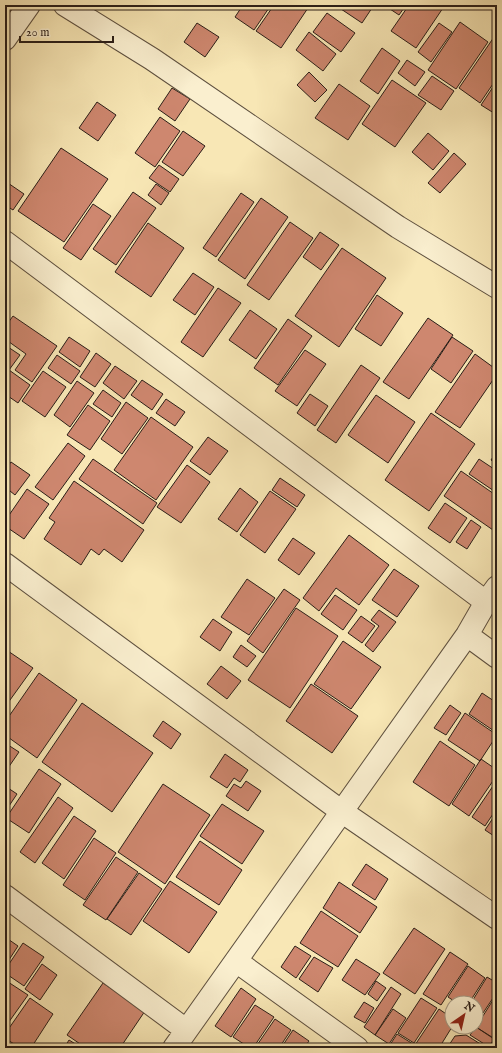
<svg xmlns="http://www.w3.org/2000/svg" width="502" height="1053" font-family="'IM FELL English',serif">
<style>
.building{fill:#ce876f;stroke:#2a1e18}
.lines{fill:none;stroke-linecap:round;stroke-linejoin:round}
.minor-casing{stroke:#5e503f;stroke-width:24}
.minor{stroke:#faefcf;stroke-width:22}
</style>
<rect width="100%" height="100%" fill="#f8e7b5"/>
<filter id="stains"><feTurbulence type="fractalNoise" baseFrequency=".005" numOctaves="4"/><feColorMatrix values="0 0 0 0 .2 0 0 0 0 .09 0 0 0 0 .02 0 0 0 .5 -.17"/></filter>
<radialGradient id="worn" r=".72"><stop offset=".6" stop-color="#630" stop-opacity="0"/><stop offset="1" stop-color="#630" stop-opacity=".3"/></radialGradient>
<path class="building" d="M243,5H271L254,30L235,17Z
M274,5H310L281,48L256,31Z
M344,5H374L362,23L341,9Z
M384,5H406L399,15Z
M409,5H445L416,48L391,31Z
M327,13L355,33L341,52L313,32Z
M460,22L488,42L456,89L428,70Z
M197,23L219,37L205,57L184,42Z
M439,23L452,32L431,62L418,52Z
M309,32L336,54L323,71L296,50Z
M494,37L497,38V78L480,103L459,88Z
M382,48L400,61L378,94L360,81Z
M407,60L425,72L415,86L398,73Z
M309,72L327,90L315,102L297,85Z
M432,76L454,91L441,110L418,95Z
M392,80L426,103L395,147L362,124Z
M497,81V115L481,105Z
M339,84L370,106L348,140L315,118Z
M172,88L190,99L175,121L158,109Z
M97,102L116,115L98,141L79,128Z
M160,117L180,131L155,167L135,153Z
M183,131L205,146L183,176L162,162Z
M428,133L449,151L433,170L412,152Z
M61,148L108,179L64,242L18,211Z
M454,153L466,164L440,193L428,183Z
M159,165L179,179L170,192L149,178Z
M5,181L24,194L13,210L5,205Z
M156,184L169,193L161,205L148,195Z
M133,192L156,208L116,265L93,249Z
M241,193L254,202L216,257L203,248Z
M261,198L288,217L245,279L218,260Z
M93,204L111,216L81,260L63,248Z
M290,222L313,238L269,300L247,285Z
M148,223L184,248L151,297L115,272Z
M320,232L339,245L321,270L303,257Z
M342,248L386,278L339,347L295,316Z
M193,273L214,287L195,315L173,300Z
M218,288L241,303L203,357L181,342Z
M377,295L403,313L381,346L355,329Z
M250,310L277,329L256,359L229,340Z
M13,316L57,346L32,382L15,370L26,354L5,339V327Z
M428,318L453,335L409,399L383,382Z
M288,319L312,336L278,385L254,368Z
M69,337L90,351L80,367L59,352Z
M452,337L473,351L451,383L431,369Z
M5,345L20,355L9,370L30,385L18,403L5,394Z
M305,350L326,364L297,406L275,391Z
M96,353L111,364L95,387L80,377Z
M475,354L497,370V374L460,428L435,412Z
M57,355L80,371L71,384L48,368Z
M361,365L380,378L336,443L317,430Z
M115,366L137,381L124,399L103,383Z
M43,371L66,387L45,417L22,401Z
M142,380L163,394L152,410L131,395Z
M77,381L94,393L70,427L54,415Z
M103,390L121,403L112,417L93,404Z
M310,394L328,406L315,426L297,413Z
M376,395L415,422L388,463L348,435Z
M166,399L185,412L175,426L156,413Z
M126,402L148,418L122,454L101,439Z
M88,405L110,421L90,450L67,435Z
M431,413L475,444L429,511L385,480Z
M151,417L193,447L156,500L114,470Z
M208,437L228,451L210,475L190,461Z
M68,443L85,456L53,500L35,487Z
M497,451V464L491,460Z
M93,459L157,503L143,524L79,479Z
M479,459L497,471V493L469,474Z
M11,462L30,475L15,495L5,487V470Z
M187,465L210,482L181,523L157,507Z
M461,471L497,496V525L493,530L444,496Z
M280,478L305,495L297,507L272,490Z
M74,481L144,530L122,562L104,549L99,555L91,549L81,565L44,539L55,522L49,518Z
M240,488L258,502L237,532L218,519Z
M27,489L49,504L24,539L5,526V521Z
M270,491L296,509L265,553L240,535Z
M445,503L467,518L450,543L428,528Z
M471,520L481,527L467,549L456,542Z
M349,535L389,565L359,605L336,588L319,611L303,598Z
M293,538L315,553L299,575L278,560Z
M394,569L419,586L397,617L372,600Z
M247,579L275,598L249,635L221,617Z
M284,589L300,600L263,653L247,641Z
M335,595L357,610L343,630L321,614Z
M296,608L338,636L290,708L248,680Z
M379,610L396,622L373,652L365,645L379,626L371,620Z
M361,616L375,626L362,643L348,633Z
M213,619L232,632L220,651L200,637Z
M343,641L381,667L351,709L314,684Z
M241,645L256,656L247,667L233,657Z
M5,649L33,668L5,707Z
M221,666L241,681L227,699L207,684Z
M39,673L77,700L37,758L5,735V722Z
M311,684L358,716L332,753L286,721Z
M482,693L497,703V733L469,714Z
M82,703L153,753L112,812L42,762Z
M450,705L461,713L446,735L434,728Z
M465,713L497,735L480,761L448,740Z
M163,721L181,734L171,749L153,736Z
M440,741L475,765L449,806L413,782Z
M497,742V753L492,750Z
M5,743L19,752L8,768L5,766Z
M225,754L248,770L240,782L234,778L227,788L210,777Z
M481,759L497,770V775L469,816L452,804Z
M39,769L61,784L29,833L6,818Z
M497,780V808L485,826L472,817Z
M246,781L261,791L248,811L226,796L234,784L241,788Z
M163,784L210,815L165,884L118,852Z
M5,786L17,794L5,812Z
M58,797L73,808L35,863L20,852Z
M222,804L264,831L242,864L200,836Z
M497,812V838L485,830Z
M74,816L96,831L64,879L42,863Z
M94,838L116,853L85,900L63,885Z
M200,841L242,870L219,905L176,877Z
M116,857L138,872L106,920L83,905Z
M366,864L388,879L375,900L352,885Z
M139,873L162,889L131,935L107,919Z
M170,881L217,912L189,953L143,921Z
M339,882L377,907L360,933L323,908Z
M321,911L358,936L338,967L300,943Z
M414,928L445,949L415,994L383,973Z
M5,937L18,946L5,966Z
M23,943L44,957L24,986L5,973V970Z
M295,946L311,956L296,978L281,967Z
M450,952L468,964L441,1005L423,994Z
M314,957L333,968L318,992L299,979Z
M356,959L380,974L365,995L342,980Z
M42,964L57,975L40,1000L25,989Z
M468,966L485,978L469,1003H457L448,997Z
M487,977L497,983V992L483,1013L476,1009V1003H471Z
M5,980L28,995L6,1026H5Z
M376,981L386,988L377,1001L368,994Z
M103,983L145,1011L120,1048H86L67,1035Z
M391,987L401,994L375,1035L364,1027Z
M241,988L256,999L231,1037L215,1026Z
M30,998L53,1014L31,1048H20L5,1038V1034Z
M421,998L437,1008L414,1043L398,1033Z
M493,1000L497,1002V1035L495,1039L476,1027Z
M364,1002L374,1008L365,1023L354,1017Z
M255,1005L274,1017L253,1048H250L233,1037Z
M393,1009L406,1018L389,1044L375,1035Z
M439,1009L452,1018V1027L439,1048H413Z
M275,1019L291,1030L279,1048H255Z
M476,1027L494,1039L489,1047L470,1035Z
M293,1030L309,1041L304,1048H281Z
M397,1034L413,1044L411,1048H388Z
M466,1035L487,1048H447L455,1036Z
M69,1040L82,1048H64Z
M308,1044L314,1048H305Z"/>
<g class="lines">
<defs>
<path id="minor" d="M65,5L152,59L398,227L497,287
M5,39L29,5
M5,242L486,602
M5,564L341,811L497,918
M467,635L497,657
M5,896L186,1030
M236,961L357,1048
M174,1048L467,635L486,602L497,587"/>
</defs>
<use href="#minor" class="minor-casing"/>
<use href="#minor" class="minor"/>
</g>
<rect width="502" height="1053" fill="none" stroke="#f8e7b5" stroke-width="20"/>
<rect x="6" y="6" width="490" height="1041" fill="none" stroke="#2a1e18" stroke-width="2"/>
<rect x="10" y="10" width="482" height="1033" fill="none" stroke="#2a1e18"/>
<g transform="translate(464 1015) rotate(34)"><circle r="19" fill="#faefcf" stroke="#a79b86"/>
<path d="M0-3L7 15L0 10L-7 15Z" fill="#8f2418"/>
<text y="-6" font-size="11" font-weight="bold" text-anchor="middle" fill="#2a1e18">N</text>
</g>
<path d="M20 36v6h93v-6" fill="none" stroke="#2a1e18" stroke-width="2"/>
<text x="26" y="36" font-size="12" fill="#2a1e18" stroke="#faefcf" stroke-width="3" paint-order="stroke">20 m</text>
<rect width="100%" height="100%" filter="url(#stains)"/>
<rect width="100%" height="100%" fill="url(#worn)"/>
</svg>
